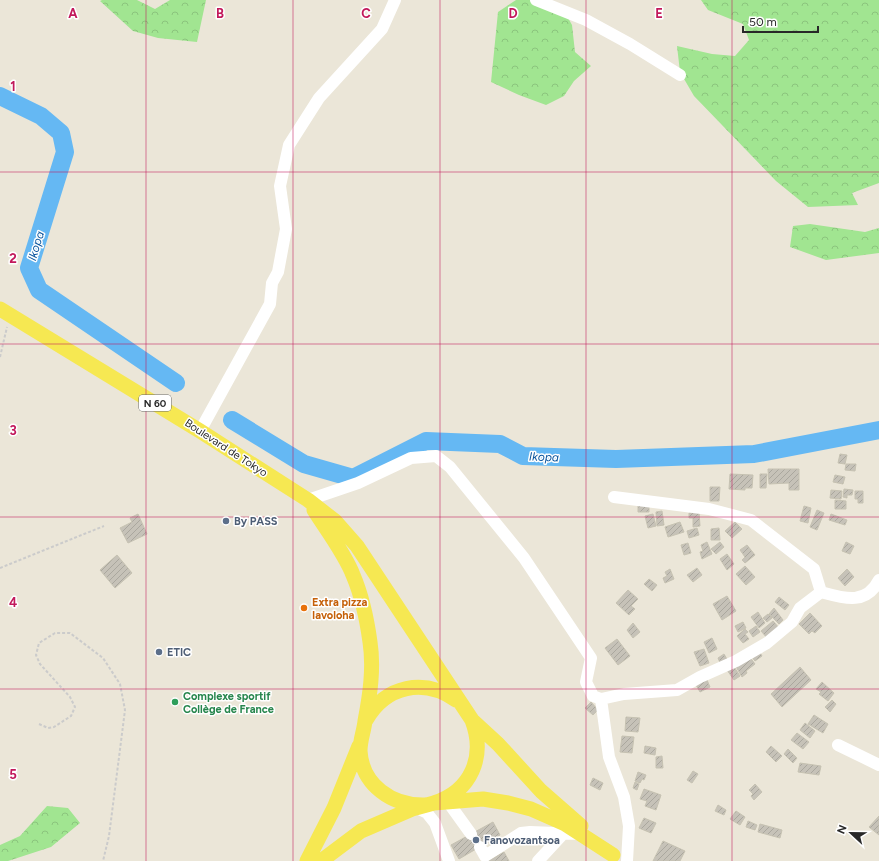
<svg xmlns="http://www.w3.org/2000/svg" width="879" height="861" font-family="Figtree,sans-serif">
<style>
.forest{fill:url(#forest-crowns)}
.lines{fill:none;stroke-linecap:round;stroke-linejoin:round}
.river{stroke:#65b8f3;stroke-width:18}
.building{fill:url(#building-hatch);stroke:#c6c2b2}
.path{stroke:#cbcbcb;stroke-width:2;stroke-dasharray:3 2;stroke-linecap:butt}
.minor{stroke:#fff;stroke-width:12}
.major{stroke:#f6e852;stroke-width:15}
.grid{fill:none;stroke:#c2185b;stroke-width:1;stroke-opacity:0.55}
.service-dot{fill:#5c6f8a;stroke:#fff;stroke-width:1.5}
.food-dot{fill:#e8710a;stroke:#fff;stroke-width:1.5}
.leisure-dot{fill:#2e9e5b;stroke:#fff;stroke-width:1.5}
.labels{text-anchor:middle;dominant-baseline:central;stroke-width:3;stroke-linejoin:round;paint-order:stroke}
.shield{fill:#fff;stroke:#686868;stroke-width:1}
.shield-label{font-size:10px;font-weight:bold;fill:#282828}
.street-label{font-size:11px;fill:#282828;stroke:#fff}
.service-label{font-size:11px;font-weight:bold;fill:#4e5e75;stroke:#fff;text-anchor:start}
.food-label{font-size:11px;font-weight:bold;fill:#c56008;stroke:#fff;text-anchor:start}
.leisure-label{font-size:11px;font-weight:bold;fill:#27864d;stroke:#fff;text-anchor:start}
.water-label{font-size:12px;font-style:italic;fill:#08539c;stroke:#fff}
.grid-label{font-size:13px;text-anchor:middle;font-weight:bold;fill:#c2185b;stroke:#fff;stroke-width:3;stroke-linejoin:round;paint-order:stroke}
</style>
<defs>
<pattern id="forest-crowns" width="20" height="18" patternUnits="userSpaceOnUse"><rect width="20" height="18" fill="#a1e591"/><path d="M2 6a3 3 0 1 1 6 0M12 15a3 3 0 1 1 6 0" fill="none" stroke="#8bc47d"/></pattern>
<pattern id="building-hatch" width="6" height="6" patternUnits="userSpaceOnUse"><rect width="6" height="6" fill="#c6c2b8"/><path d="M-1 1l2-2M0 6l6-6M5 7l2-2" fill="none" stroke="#aaa79e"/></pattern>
</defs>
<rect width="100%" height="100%" fill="#ebe6d8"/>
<path class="forest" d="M102,0H137L155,9L170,0H206L197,42L158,38L133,31L100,1Z
M516,0H535L563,9L572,25L575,52L591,66L574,81L564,96L546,105L519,95L491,82L498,12Z
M701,0H879V183L852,193L858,205L808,207L776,181L694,96L680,72L677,46L712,54L735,56L749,40L743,24L708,10Z
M810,224L865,232L879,228V253L826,260L790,247L793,226Z
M47,806L68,808L80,823L51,847L8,861H0V845L20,836Z"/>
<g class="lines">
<path class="river" d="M0,96L41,116L61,133L65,152L29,268L39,290L176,383
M232,420L304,464L353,478L426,441L500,444L523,456L616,459L754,454L879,430"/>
</g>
<path class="building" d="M840,454L847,455L845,464L838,463Z
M846,464H856L855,471L845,470Z
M768,469H799V490H789V483L769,484Z
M730,474L753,475L752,488H745V490L729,489Z
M760,474H767L766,488H760Z
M835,475L845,477L843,484L833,482Z
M710,487H720L719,501H710Z
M844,489L853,490L852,495H847V498L843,497Z
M831,490L842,491L841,499L830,498Z
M855,491H863V503H858V499H855Z
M835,500L846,501V509H835Z
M638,504L649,505V512H638Z
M804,506L811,508L808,523L800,521Z
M817,510L824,513L817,530L810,527Z
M662,511L664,525L657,526L656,512Z
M699,512L700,526L693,527V518H689V513Z
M138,514L147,534L128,543L120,528L132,522L130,518Z
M653,514L656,526L648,528L645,516Z
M831,514L847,520L845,525L829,520Z
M680,522L684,532L668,537L665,527Z
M735,522L742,529L732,538L725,531Z
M697,528L699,535L689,538L687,531Z
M719,528L720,540H711V529Z
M707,542L712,554L702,559L700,552L703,551L701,545Z
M720,542L724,547L716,554L711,549Z
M846,542L854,546L850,554L842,551Z
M688,543L691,553L684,555L681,545Z
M747,545L755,555L745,563L742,560L745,557L740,550Z
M727,554L734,564L727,570L720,559Z
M117,555L132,573L115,588L100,570Z
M745,566L755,577L746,585L736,574Z
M697,568L702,575L693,582L687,575Z
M670,569L674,579L665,583L663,578L667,576L665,572Z
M847,569L854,577L845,586L838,578Z
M649,579L657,585L652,591L644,584Z
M628,590L638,599L631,606L635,609L629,615L616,603Z
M727,596L736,611L722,620L713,604Z
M779,597L789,605L785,610L775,602Z
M774,608L783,620L779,624L769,614Z
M758,612L765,623L759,628L751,617Z
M810,613L822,626L815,633L812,631L809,634L799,624Z
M768,614L772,618L767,622L763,618Z
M773,621L780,629L768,639L761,631Z
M743,622L746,628L738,632L735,626Z
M633,623L640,632L633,638L627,630Z
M756,626L760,632L753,637L749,631Z
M745,629L748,632L745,634L749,639L743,643L737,636Z
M712,638L717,649L709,653L704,642Z
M617,639L630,656L618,665L605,648Z
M704,649L709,663L700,666L694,652Z
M759,651L762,656L755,661L751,656Z
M724,654L728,661L721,665L718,658Z
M749,656L755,664L746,671L747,673L742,677L735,665Z
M733,665L740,676L734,680L727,670Z
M800,667L811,680L782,707L771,694Z
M707,680L710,687L700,692L696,685Z
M822,682L834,693L828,701L819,694L821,692L816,689Z
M832,700L836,704L830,712L825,707Z
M591,702L598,710L593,715L585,708Z
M814,715L828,724L823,733L808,724Z
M626,717L640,718L638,732L625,731Z
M805,723L815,731L810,738L800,730Z
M797,733L809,742L803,749L791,740Z
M622,736L634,737L632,753L620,752Z
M645,746L656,748L655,755L644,753Z
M771,746L782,756L776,762L766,752Z
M788,749L797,758L793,763L784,754Z
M662,756L663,768H656V757Z
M800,763L821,766L819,775L798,772Z
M693,771L698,774L692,783L687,780Z
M638,772L646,775L644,780L642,779L640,783L635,781Z
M593,778L603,783L600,790L590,785Z
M635,782L639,784L637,790L633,788Z
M755,784L762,792L754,800L751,796L753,794L749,790Z
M644,789L661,795L656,810L645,806L647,801L640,799Z
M718,805L726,810L724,815L715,811Z
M736,811L745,817L740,825L730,819Z
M879,816V835L869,827Z
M644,818L656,823L651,833L639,828Z
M748,821L757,825L755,830L746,827Z
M493,822L500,835L459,859L451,845Z
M760,824L782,830L780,838L758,832Z
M663,841L685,851L680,861H653Z
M504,852L509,861H488Z"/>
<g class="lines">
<path class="path" d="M0,357L7,327
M0,568L104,526
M39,724L48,728L54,727L71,716L75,707L70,697L40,664L36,655L39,643L55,633H70L103,658L120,684L125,710L109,836L103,861"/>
<path class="minor" d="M536,0L586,20L630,44L680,75
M200,431L270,304L272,283L278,272L286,229L280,186L289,145L319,98L382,29L395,0
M614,497L709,509L751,520L814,569L821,592
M308,500L358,483L411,458L436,456L450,467L524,558L591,658L586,682L593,696L601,699
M838,745L879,765
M448,802L471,834
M417,808L427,813L435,823L449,861
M480,847L485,856L521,833L530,832L581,834
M538,861L563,834
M627,861L629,826L624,797L609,757L601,699L624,694L677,690L700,677L736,661L767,643L792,622L800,608L821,592C843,598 866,606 879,580"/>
<path class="major" d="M0,309L200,431L308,500L335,521L357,546L472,720C486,757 471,791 434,803
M314,510C326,529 345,554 353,575C362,596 367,620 370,642C374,668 370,695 365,721C364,731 360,740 360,751C362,785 392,806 425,805
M366,720C386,685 424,678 456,700
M473,721L498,744L541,791L581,826
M307,861L334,808L359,746
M321,861L361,831L412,809L434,803L483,799L508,803L531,809L565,824L613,855"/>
</g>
<path class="grid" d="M146,0V861M293,0V861M440,0V861M586,0V861M732,0V861M0,172H879M0,344H879M0,517H879M0,689H879"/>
<g class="service-dot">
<circle cx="226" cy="521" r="4"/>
<circle cx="159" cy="652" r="4"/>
<circle cx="476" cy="840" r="4"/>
</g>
<circle class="food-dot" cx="304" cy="608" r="4"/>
<circle class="leisure-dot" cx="175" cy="702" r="4"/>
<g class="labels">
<rect class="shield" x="139" y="395" width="32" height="16" rx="3"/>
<g class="shield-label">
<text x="155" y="403">N 60</text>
</g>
<g class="street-label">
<text transform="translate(226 448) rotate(33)">Boulevard de Tokyo</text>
</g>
<g class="service-label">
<text x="234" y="521">By PASS</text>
<text x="167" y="652">ETIC</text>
<text x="484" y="840">Fanovozantsoa</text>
</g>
<g class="food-label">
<text x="312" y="602">Extra pizza<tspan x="312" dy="13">Iavoloha</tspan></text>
</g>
<g class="leisure-label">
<text x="183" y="696">Complexe sportif<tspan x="183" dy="13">Collège de France</tspan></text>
</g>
<g class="water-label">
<text transform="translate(36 246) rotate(-73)">Ikopa</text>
<text transform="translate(544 457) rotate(2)">Ikopa</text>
</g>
</g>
<g class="grid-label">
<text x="73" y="18">A</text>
<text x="220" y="18">B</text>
<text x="366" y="18">C</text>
<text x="513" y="18">D</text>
<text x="659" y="18">E</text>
<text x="13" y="91">1</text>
<text x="13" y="263">2</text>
<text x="13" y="435">3</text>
<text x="13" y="607">4</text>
<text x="13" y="779">5</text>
</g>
<g transform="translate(851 833) rotate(292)" stroke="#ffffff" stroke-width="3" paint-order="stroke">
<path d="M0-3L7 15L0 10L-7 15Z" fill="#282828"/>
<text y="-6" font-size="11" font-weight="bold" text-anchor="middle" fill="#282828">N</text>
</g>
<path d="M743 26v6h75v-6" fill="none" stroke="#282828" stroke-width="2"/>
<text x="749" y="26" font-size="12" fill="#282828" stroke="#ffffff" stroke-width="3" paint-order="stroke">50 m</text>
</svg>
